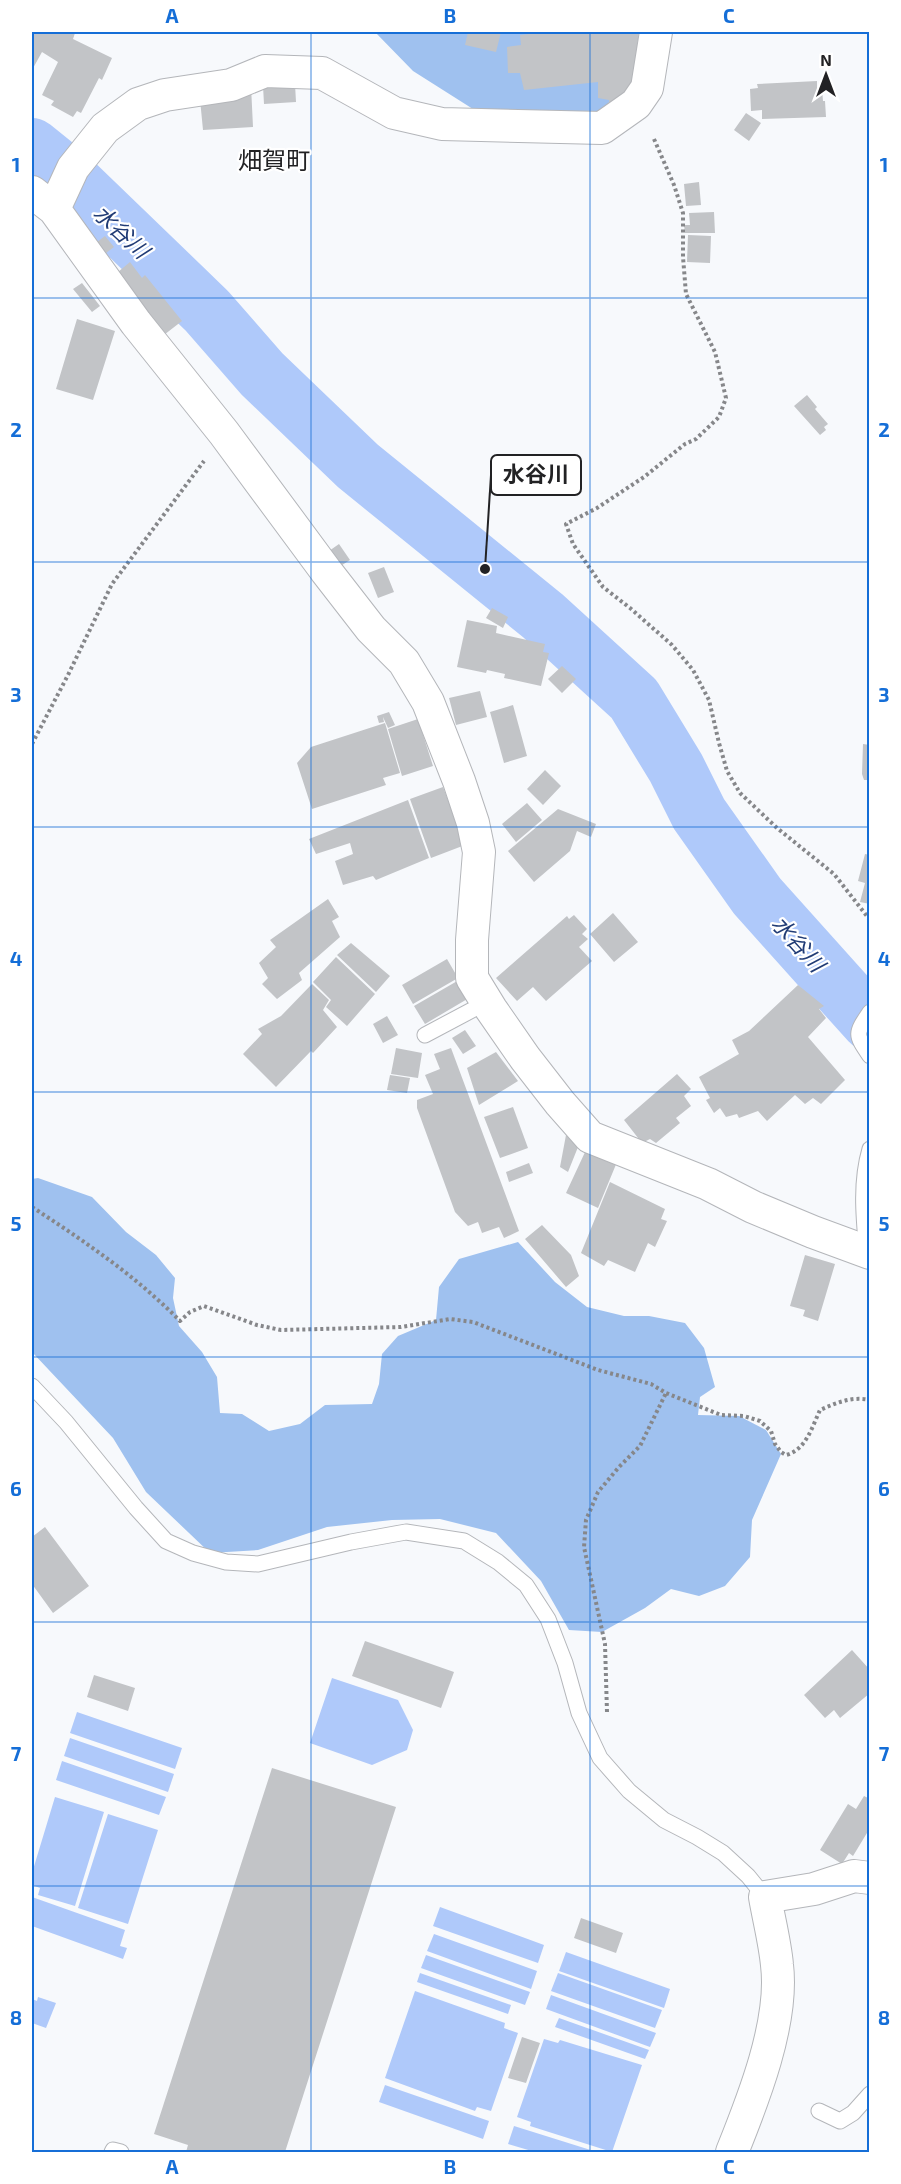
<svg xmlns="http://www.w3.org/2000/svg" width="901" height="2184" font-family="'Exo 2','Noto Sans JP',sans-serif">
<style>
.forest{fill:#9fc1ef}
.water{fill:#afc9fa}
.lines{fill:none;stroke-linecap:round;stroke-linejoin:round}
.river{stroke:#afc9fa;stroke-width:58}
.building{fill:#c2c4c7}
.service-casing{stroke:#b4b6ba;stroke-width:17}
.minor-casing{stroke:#b4b6ba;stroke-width:34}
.path{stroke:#86878a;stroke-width:4;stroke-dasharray:3 3;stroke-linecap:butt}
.service{stroke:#fff;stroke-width:15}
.minor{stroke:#fff;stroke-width:32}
.grid{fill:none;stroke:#156ed7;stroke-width:1.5;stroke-opacity:0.55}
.labels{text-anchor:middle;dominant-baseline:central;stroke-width:4.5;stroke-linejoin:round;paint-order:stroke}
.water-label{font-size:22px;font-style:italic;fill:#213c76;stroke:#fff}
.quarter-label{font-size:24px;fill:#222224;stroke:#fff}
.leader{fill:none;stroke:#222224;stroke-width:2}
.callout-dot{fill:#222224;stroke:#fff;stroke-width:2}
.callout{fill:#fff;stroke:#222224;stroke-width:2}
.callout-label{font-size:22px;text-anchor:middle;font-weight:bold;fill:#222224}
.neatline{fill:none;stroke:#156ed7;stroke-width:2}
.grid-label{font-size:20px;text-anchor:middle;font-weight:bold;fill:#156ed7}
</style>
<rect width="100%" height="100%" fill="#f7f9fc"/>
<path class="forest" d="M375,32H608L612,96L598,125L569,141L525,142L413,71Z
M38,1178L92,1197L126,1232L156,1255L175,1278L173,1298L179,1326L202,1352L217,1377L220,1413L242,1414L269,1431L300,1424L325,1405L372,1404L379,1384L382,1354L398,1336L436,1320L439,1287L459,1259L518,1242L555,1282L587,1307L624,1316H649L685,1323L704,1348L715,1387L700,1397L698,1415L739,1416L766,1430L781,1454L752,1520L750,1557L725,1586L699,1596L671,1589L645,1608L602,1632L569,1630L541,1581L496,1533L440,1519L392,1520L327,1527L258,1550L210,1553L146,1492L113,1438L32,1352V1179Z"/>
<path class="water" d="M332,1678L398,1700L413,1730L407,1750L372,1765L310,1743Z
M77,1712L182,1748L175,1769L70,1733Z
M70,1738L174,1774L168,1792L64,1756Z
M62,1761L166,1797L159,1815L56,1780Z
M55,1797L104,1812L75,1906L38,1895L40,1888L32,1885V1873Z
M108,1814L158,1830L128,1924L78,1908Z
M32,1897L125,1930L120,1946L127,1948L123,1959L32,1926Z
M440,1907L544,1945L538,1963L433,1926Z
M434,1934L537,1971L531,1989L427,1951Z
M566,1952L670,1989L664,2008L559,1971Z
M426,1955L530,1992L525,2005L421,1968Z
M420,1973L511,2005L508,2014L417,1982Z
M558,1973L662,2010L655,2028L551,1991Z
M415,1991L505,2023L504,2028L518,2033L491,2111L477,2107L475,2111L385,2078Z
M551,1995L656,2033L650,2047L546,2009Z
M38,1997L56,2003L46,2028L32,2023V1999L37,2001Z
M559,2018L649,2050L645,2059L555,2027Z
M544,2039L558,2043L560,2040L642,2065L612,2152L530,2126L531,2122L517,2117Z
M385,2085L489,2121L483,2139L379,2102Z
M514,2126L597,2152H535L508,2144Z"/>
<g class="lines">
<path class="river" d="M32,147L63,172L207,311L262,374L358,466L543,616L634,699L676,768L699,814L757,896L870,1022"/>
</g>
<path class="building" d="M32,32H72L75,33L73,39L112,58L102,80L99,78L81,113L77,111L73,117L51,105L54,101L42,95L58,62L42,52L32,70Z
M468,32H501L496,52L465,45Z
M547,32H639L630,102L609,109V100L598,98V82L524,90L520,73H508L507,47L521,45L520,35Z
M817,81V89H822L823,101H825L826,117L762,119V110L751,111L750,89L758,88L757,84Z
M295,84L296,102L264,104L263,86Z
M251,86L253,127L203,130L199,89Z
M746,113L761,123L749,141L734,130Z
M699,182L701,205L686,206L684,184Z
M714,212L715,233H685L684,225H690L689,213Z
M688,235L711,236L710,263L687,262Z
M105,236L114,247L102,256L93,245Z
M130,262L142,278L145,275L182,321L160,338L112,277Z
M82,283L100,306L92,312L73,289Z
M77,319L115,331L93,400L56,389Z
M807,395L817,407L815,409L828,424L824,427L826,430L820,435L794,406Z
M339,544L350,560L339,567L329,551Z
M384,567L394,592L378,598L368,573Z
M492,608L508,617L503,628L486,618Z
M467,620L497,626L496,633L545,644L543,652L549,653L541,686L504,678L505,674L487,670L486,673L457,667Z
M562,666L576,679L562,693L548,679Z
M480,691L487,717L456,725L449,698Z
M513,705L527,756L504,763L490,712Z
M389,712L395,725L388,728L383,717L384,722L379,723L377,716Z
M418,719L433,766L402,776L388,729Z
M385,723L400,773L383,778L386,785L312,809L297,763L311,747Z
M863,744L870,745V780H864L862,774Z
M545,770L561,786L543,805L527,789Z
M443,787L465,845L431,858L410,799Z
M408,800L429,858L376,880L373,876L343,885L335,861L353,854L350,843L316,854L309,839Z
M527,803L542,820L516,842L502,824Z
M558,809L596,824L591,837L577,831L570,851L534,882L508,851Z
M865,854L870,855V904L860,902L865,883L858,881Z
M328,899L339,917L332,921L340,937L299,973L302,980L277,999L262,984L268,978L259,963L276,947L270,940Z
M613,913L638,942L614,962L590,934Z
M574,915L587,929L582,934L588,939L579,947L592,961L546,1001L533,987L517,1001L496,978L567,916L569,919Z
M351,943L390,976L376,992L337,955Z
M336,957L375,994L347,1026L326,1007L331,1000L313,982Z
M447,959L458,978L413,1004L402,985Z
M459,980L469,998L425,1024L414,1006Z
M312,984L329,1000L323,1010L337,1027L313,1053L311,1051L276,1087L243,1054L262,1034L258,1029L281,1016Z
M798,985L824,1006L819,1009L826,1018L808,1037L845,1080L821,1104L813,1098L805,1104L795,1095L767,1121L758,1111L739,1118L737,1114L726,1117L720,1108L714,1113L706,1100L710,1098L699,1077L739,1054L732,1040L749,1031Z
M387,1016L398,1035L383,1043L373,1024Z
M465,1030L476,1046L463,1054L452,1038Z
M396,1048L422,1053L418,1078L391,1074Z
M451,1048L519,1231L504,1238L499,1227L482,1233L478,1222L468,1226L455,1212L417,1108V1100L433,1094L425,1075L440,1069L434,1054Z
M496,1052L518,1081L479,1105L467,1068Z
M677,1074L691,1089L684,1096L691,1106L676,1118L680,1123L656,1143L650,1139L642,1143L624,1120Z
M390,1075L410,1078L407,1093L387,1090Z
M513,1107L528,1148L500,1158L484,1117Z
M566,1135L578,1147L568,1172L560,1167Z
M586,1150L617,1162L598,1208L566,1193Z
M529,1163L533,1173L509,1182L506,1172Z
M610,1182L665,1209L661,1219L667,1221L655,1247L648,1243L635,1272L608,1260L604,1266L581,1253Z
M542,1225L571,1255L579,1276L566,1287L525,1239Z
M805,1255L835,1264L818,1321L803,1316L805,1310L790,1306Z
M45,1527L89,1586L53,1613L32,1584V1537Z
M365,1641L454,1672L441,1708L352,1676Z
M852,1650L870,1670V1693L840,1718L834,1710L825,1718L804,1695Z
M94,1675L135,1688L128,1711L87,1697Z
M272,1768L396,1807L285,2152H186L188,2145L154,2134Z
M864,1796L870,1799V1828L853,1856L849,1853L842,1864L820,1850L848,1804L856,1809Z
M581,1918L623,1933L616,1953L574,1938Z
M522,2037L540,2043L526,2083L508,2078Z"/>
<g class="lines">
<defs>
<path id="service" d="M870,1012C855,1034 855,1034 870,1056
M425,1035L487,1002
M867,1253C864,1219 860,1183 870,1149
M32,1386L66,1422L136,1508L166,1541L193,1553L226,1562L258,1564L351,1542L406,1532L464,1541L498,1562L526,1585L548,1619L565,1663L579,1713L600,1758L629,1791L664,1820L697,1837L723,1853L748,1876L765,1897
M819,2111L840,2121L853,2113L870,2094
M112,2152L113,2150L121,2152"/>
<path id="minor" d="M32,192L54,209L136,323L224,433L326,571L371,629L404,662L428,702L459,781L473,823L479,852L472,940V978L491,1009L525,1058L560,1103L590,1137L708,1184L753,1207L813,1232L870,1253
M54,209L73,168L105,128L138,104L165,95L231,85L265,71L322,73L394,113L442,124L602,128L636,104L647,88L656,32
M732,2152C753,2100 784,2022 777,1965C775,1943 769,1920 765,1897L814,1889L854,1876L870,1878"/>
</defs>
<use href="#service" class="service-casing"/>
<use href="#minor" class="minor-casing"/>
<path class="path" d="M654,139L674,185L683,213V257L686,294L715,352L726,398L719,417L696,439L685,444L644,477L597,508L566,524L573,544L603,587L630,608L672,645L693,670L709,700L719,743L727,771L740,793L777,828L834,874L870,920
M32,744L68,675L112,584L204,461
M32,1207C84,1241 136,1276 180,1321L190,1312L204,1306L257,1325L281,1330L401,1327L450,1319L473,1322L598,1370L651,1384L666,1393L721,1415L744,1416L760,1421L771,1431L775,1444L781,1452L786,1455C806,1450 812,1427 820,1410C836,1403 851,1396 870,1400
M607,1712L605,1644L584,1547L586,1520L598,1492L619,1467L640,1446L666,1393"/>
<use href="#service" class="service"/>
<use href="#minor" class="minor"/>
</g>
<path class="grid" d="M311,32V2152M590,32V2152M32,298H870M32,562H870M32,827H870M32,1092H870M32,1357H870M32,1622H870M32,1886H870"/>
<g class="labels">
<g class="water-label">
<text transform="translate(122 231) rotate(43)">水谷川</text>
<text transform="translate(799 943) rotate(48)">水谷川</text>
</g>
<g class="quarter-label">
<text x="274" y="159">畑賀町</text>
</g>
</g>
<path class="leader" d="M485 569L491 475"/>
<circle class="callout-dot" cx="485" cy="569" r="6"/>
<rect class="callout" x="491" y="455" width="90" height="40" rx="6"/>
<g class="callout-label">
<text x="536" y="482">水谷川</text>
</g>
<rect width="901" height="2184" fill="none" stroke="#ffffff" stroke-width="66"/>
<g transform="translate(826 75)" stroke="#ffffff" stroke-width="4.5" paint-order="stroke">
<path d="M0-4.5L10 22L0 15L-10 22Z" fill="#222224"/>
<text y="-9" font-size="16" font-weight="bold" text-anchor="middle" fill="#222224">N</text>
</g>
<rect x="33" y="33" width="835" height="2118" class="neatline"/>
<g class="grid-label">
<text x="172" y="23">A</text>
<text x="450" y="23">B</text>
<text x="729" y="23">C</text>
<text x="16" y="172">1</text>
<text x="884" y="172">1</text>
<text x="16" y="437">2</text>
<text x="884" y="437">2</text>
<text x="16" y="702">3</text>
<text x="884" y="702">3</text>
<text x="16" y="966">4</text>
<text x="884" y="966">4</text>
<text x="16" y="1231">5</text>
<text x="884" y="1231">5</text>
<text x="16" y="1496">6</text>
<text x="884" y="1496">6</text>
<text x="16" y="1761">7</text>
<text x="884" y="1761">7</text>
<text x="16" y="2025">8</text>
<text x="884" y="2025">8</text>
<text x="172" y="2174">A</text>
<text x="450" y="2174">B</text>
<text x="729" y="2174">C</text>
</g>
</svg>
